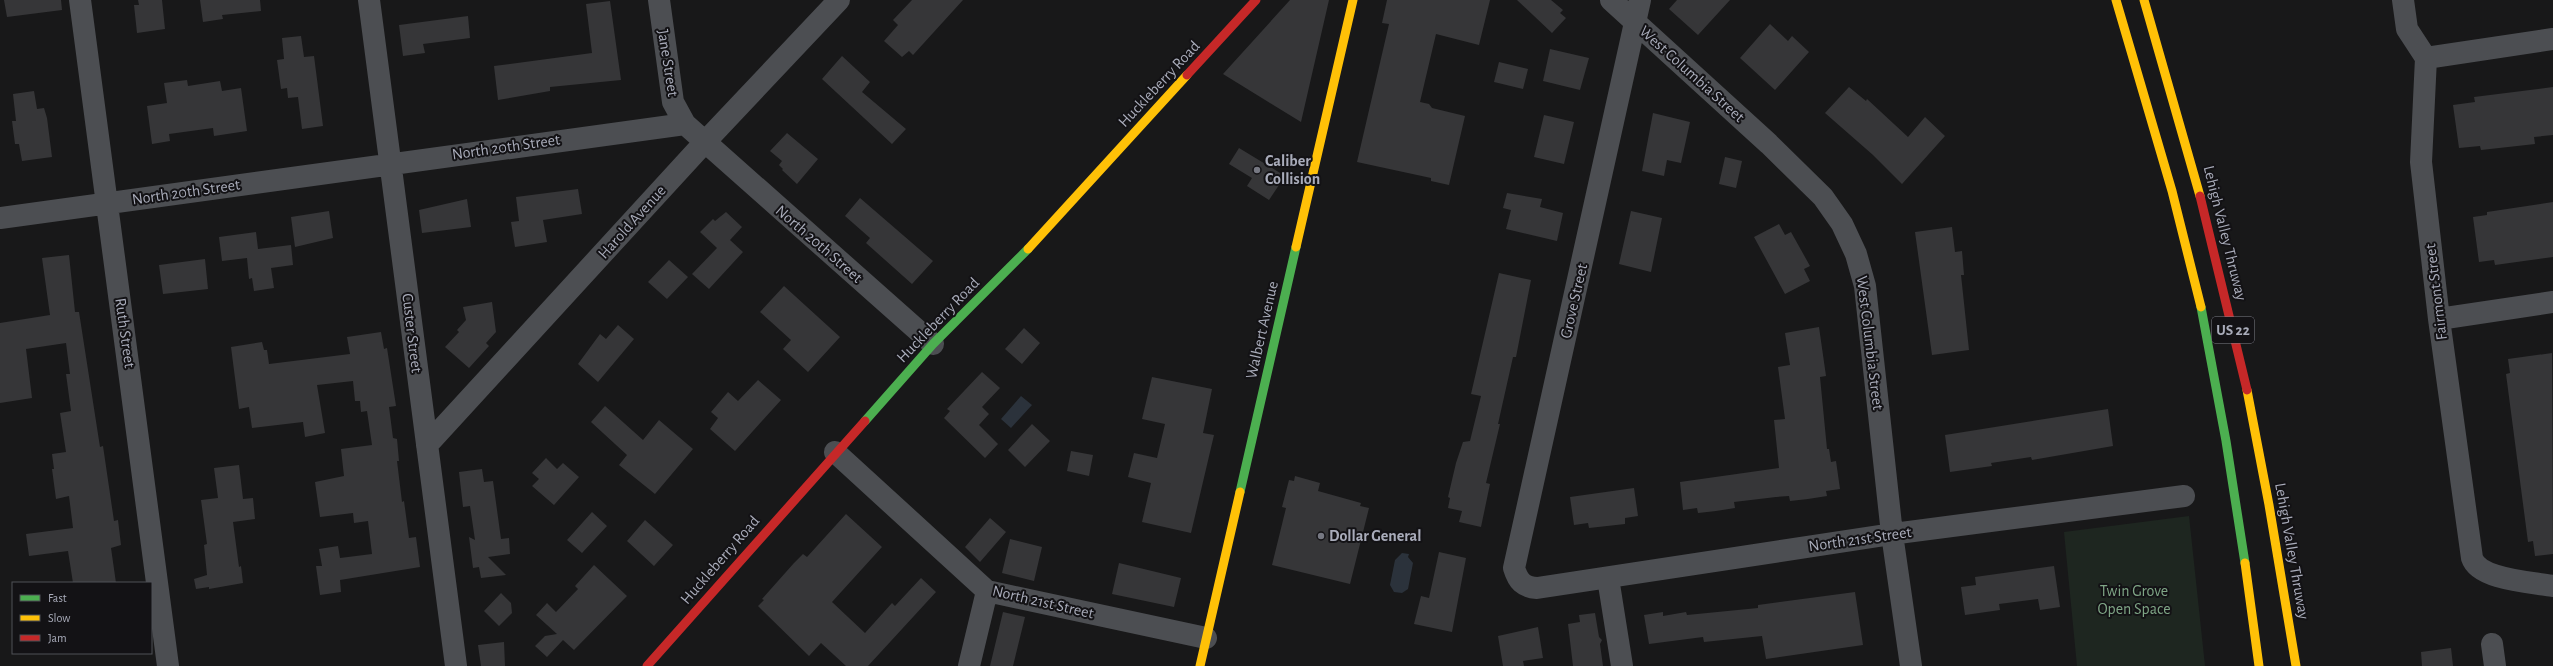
<svg xmlns="http://www.w3.org/2000/svg" width="2553" height="666" font-family="'Alegreya Sans',sans-serif">
<style>
.park{fill:#1e2620}
.water{fill:#2b323b}
.building{fill:#363638}
.lines{fill:none;stroke-linecap:round;stroke-linejoin:round}
.street{stroke:#4c4e52;stroke-width:22}
.fast{stroke:#4caf50;stroke-width:9}
.slow{stroke:#ffc107;stroke-width:9}
.jam{stroke:#c62828;stroke-width:9}
.poi-dot{fill:#767882;stroke:#131215;stroke-width:1.5}
.labels{text-anchor:middle;dominant-baseline:central;stroke-width:4;stroke-linejoin:round;paint-order:stroke}
.shield{fill:#131215;stroke:#7c7e88;stroke-width:1}
.shield-label{font-size:15px;font-weight:bold;fill:#a9acba}
.street-label{font-size:16px;fill:#a9acba;stroke:#131215}
.poi-label{font-size:16px;font-weight:bold;fill:#a9acba;stroke:#131215;text-anchor:start}
.park-label{font-size:16px;fill:#7fa686;stroke:#131215}
</style>
<rect width="100%" height="100%" fill="#181819"/>
<path class="park" d="M2189,516L2205,666H2077L2064,532Z"/>
<path class="water" d="M1021,396L1032,405L1011,428L1001,419Z
M1402,553L1409,554L1408,557L1413,563L1408,589L1402,593L1394,592L1390,585L1395,560Z"/>
<path class="building" d="M4,0H61L62,10L7,17Z
M138,0H162L165,29L137,33L134,5H139Z
M200,0H260L261,11L222,15L223,19L203,22Z
M912,0H963L913,55L909,51L902,57L884,41L898,25L893,20Z
M1290,0H1329L1301,122L1223,74Z
M1387,0H1490L1479,45L1436,34L1420,102L1429,104L1432,108L1465,116L1449,185L1431,181V178L1357,162L1389,24L1382,23Z
M1517,0H1551L1563,10L1560,13L1566,18L1552,33Z
M1677,0H1730L1698,35L1669,9Z
M610,1L621,80L550,87V91L498,100L494,66L592,53L586,4Z
M468,16L470,38L423,44L425,53L403,56L399,25Z
M1770,24L1788,41L1792,36L1809,52L1775,90L1740,58Z
M301,36L304,57L314,56L323,126L302,129L298,97L288,98L287,88L281,89L277,60L284,59L282,38Z
M1550,49L1589,58L1580,90L1543,81Z
M842,56L870,82L862,92L906,129L892,144L822,79Z
M1499,62L1528,69L1523,89L1494,82Z
M187,80L188,86L220,81L222,91L241,88L247,131L214,136L213,128L169,134L170,141L152,144L147,106L167,103L164,83Z
M1849,87L1866,101L1867,99L1908,137L1925,117L1945,136L1902,184L1873,155L1825,113Z
M2553,87V135L2534,137L2535,144L2481,150L2480,146L2459,148L2453,105L2475,102L2474,97Z
M34,91L37,109L44,108L47,118L52,157L22,161L19,144H15L12,121H16L13,94Z
M1653,113L1690,122L1681,163L1667,160L1664,176L1642,171Z
M1544,115L1574,122L1564,164L1534,157Z
M787,133L818,159L797,184L782,170L783,169L779,165L782,161L770,151Z
M1239,148L1285,176L1269,200L1247,186L1252,178L1229,164Z
M1725,157L1742,161L1736,188L1719,184Z
M578,189L582,214L543,220L547,242L515,247L511,222L519,221L516,197Z
M1507,193L1542,199L1540,207L1563,213L1557,241L1506,229L1511,210L1503,208Z
M860,198L933,261L912,284L866,243L870,238L845,216Z
M467,199L471,227L422,233L419,210Z
M2553,202V257L2495,265L2494,260L2479,262L2473,217L2487,215V212Z
M329,211L333,238L295,247L291,217Z
M1631,211L1662,218L1651,272L1619,264Z
M726,212L742,227L730,240L743,252L709,289L692,274L717,248L700,232L713,219L715,221Z
M1779,224L1785,235L1791,232L1810,266L1804,269L1810,281L1785,294L1754,237Z
M1952,227L1955,252L1962,251L1964,275H1961L1969,350L1932,355L1915,232Z
M256,232L258,249L291,245L293,265L271,268L274,288L254,291L252,278L249,279L247,258L222,261L219,237Z
M69,255L75,312H79L100,447L103,446L114,521L118,520L121,545L111,548L116,583H73L68,551L29,556L26,534L73,528L69,496L56,499L52,469H54L52,454L66,452L60,413L71,411L66,374H70L66,343L26,349L32,398L0,403V323L50,315L42,258Z
M205,259L208,289L163,294L159,265Z
M669,260L688,277L667,299L648,282Z
M1499,273L1531,280L1516,357H1513L1498,424H1500L1486,483L1490,484L1481,527L1459,522L1462,511L1448,508L1450,498L1448,497L1456,463L1463,442L1470,441L1481,396L1471,394Z
M784,286L840,337L808,372L783,349L791,340L760,312Z
M492,302L496,332L486,343L489,346L469,368L445,347L459,332L457,330L466,320L463,307Z
M618,325L634,339L598,382L578,364L600,334L606,339Z
M1819,327L1826,376L1820,377L1827,449H1829L1831,462L1836,461L1840,489L1826,491L1827,496L1808,499L1790,501L1789,496L1776,497L1734,502L1735,508L1716,511L1698,513L1697,508L1683,510L1680,482L1779,468L1774,420L1785,419L1778,367L1790,365L1785,333Z
M1024,328L1040,343L1022,364L1005,349Z
M381,332L384,349L387,348L396,406L389,407L393,438L397,439L399,461H397L402,502L404,501L409,538L416,537L420,567L340,580L341,592L320,595L316,566H322L319,549L338,546L340,558L372,554L368,521L354,523L353,513L320,517L315,482L344,476L341,449L372,445L367,411L361,412L360,401H355L353,381L317,385L325,433L305,437L303,422L252,428L249,407L239,409L231,347L262,342L264,350H267L269,364L350,354L347,337Z
M2552,353L2553,554L2535,556L2533,541L2528,542L2506,374L2510,373L2508,359Z
M982,372L1000,388L982,407L989,414L979,425L998,444L985,458L944,418L950,411L947,409Z
M1152,377L1212,389L1203,433L1214,435L1191,533L1142,522L1151,483L1128,477L1134,453L1157,458L1165,424L1142,419Z
M758,380L781,400L735,451L710,429L718,418L711,412L728,392L738,401Z
M605,406L643,440L659,420L693,449L655,494L619,465L627,455L591,422Z
M2108,409L2113,446L2032,460L2031,457L1991,463L1992,466L1950,472L1945,435Z
M1032,424L1050,441L1025,467L1008,450Z
M1071,451L1093,455L1089,476L1067,471Z
M546,458L557,469L563,463L579,477L554,505L532,486L539,479L532,473Z
M239,465L243,499L253,498L255,519L233,522L239,567L241,566L243,583L209,589V587L196,589L194,579L207,575L204,545L207,544L201,500L218,498L214,468Z
M482,469L484,482L493,481L501,539L509,538L510,554L488,557L506,575L481,578L479,567L473,568L469,537L475,540L470,506L463,507L459,472Z
M1295,476L1320,483L1318,491L1361,503L1360,506L1369,508L1350,584L1272,565L1286,508L1282,507L1289,480L1294,481Z
M1634,488L1638,516L1625,518V524L1589,528L1588,523L1574,525L1570,497Z
M592,512L607,526L582,553L567,540Z
M846,514L882,547L832,602L865,633L892,603L895,606L921,578L936,592L868,666H846L821,643L809,656L758,606L764,600L762,599L794,563L803,554L807,557Z
M990,518L1006,532L980,562L965,547Z
M645,520L673,545L654,566L627,541Z
M1010,539L1042,547L1034,581L1002,573Z
M1439,552L1466,558L1452,632L1414,624L1421,596L1429,598Z
M1119,563L1181,578L1174,607L1112,594Z
M594,565L627,596L574,650L563,640L547,657L535,646L545,636L557,634L536,615L547,603L556,612L578,589L575,586Z
M2054,566L2060,607L2040,610L2038,599L1999,604L2000,610L1965,615L1961,587L1976,585L1975,577Z
M1855,592L1863,645L1766,659L1762,636L1704,642L1703,637L1649,644L1644,615L1663,612V616L1686,612L1687,615L1758,608V605Z
M501,593L511,603L512,613L499,626L484,611Z
M1003,612L1025,617L1013,666H990Z
M1595,613L1599,637L1602,640L1600,644L1603,666H1573L1568,624L1580,622L1579,615Z
M1538,627L1543,658L1523,661L1524,666H1503L1498,636Z
M504,642L505,666H481L478,645Z
M2451,648L2453,666H2422L2421,652Z"/>
<g class="lines">
<path class="street" d="M80,0L168,666
M369,0L456,666
M659,0L673,102L685,124L933,344
M1611,0L1769,144L1823,197L1842,224L1856,254L1865,286L1892,534L1911,666
M1640,0L1514,568C1518,581 1523,587 1537,588L1892,534L2184,496
M2403,0L2407,29L2426,58L2421,162L2439,319L2472,558C2479,580 2532,582 2553,586
M2426,58L2553,39
M0,218L685,124
M2439,319L2553,302
M427,445L704,143L839,0
M835,452L987,591L1206,638
M1608,578L1622,666
M2492,644L2495,666
M969,666L987,591"/>
<path class="fast" d="M2201,307L2226,441L2245,563
M865,421L933,344L1028,249
M1240,492L1296,247"/>
<path class="slow" d="M2116,0L2172,191L2201,307
M2144,0L2200,196
M1296,247L1353,0
M1028,249L1187,75
M2247,390L2269,505L2296,666
M2245,563L2259,666
M1200,666L1240,492"/>
<path class="jam" d="M1187,75L1256,0
M2200,196L2247,390
M647,666L865,421"/>
</g>
<g class="poi-dot">
<circle cx="1257" cy="170" r="4"/>
<circle cx="1321" cy="536" r="4"/>
</g>
<g class="labels">
<rect class="shield" x="2212" y="317" width="42" height="26" rx="3"/>
<g class="shield-label">
<text x="2233" y="330">US 22</text>
</g>
<g class="street-label">
<text transform="translate(668 63) rotate(81)">Jane Street</text>
<text transform="translate(1692 74) rotate(42)">West Columbia Street</text>
<text transform="translate(1159 84) rotate(-47)">Huckleberry Road</text>
<text transform="translate(506 147) rotate(-8)">North 20th Street</text>
<text transform="translate(186 192) rotate(-8)">North 20th Street</text>
<text transform="translate(632 222) rotate(-48)">Harold Avenue</text>
<text transform="translate(2225 233) rotate(76)">Lehigh Valley Thruway</text>
<text transform="translate(819 244) rotate(41)">North 20th Street</text>
<text transform="translate(2436 292) rotate(-97)">Fairmont Street</text>
<text transform="translate(1574 301) rotate(-77)">Grove Street</text>
<text transform="translate(938 320) rotate(-46)">Huckleberry Road</text>
<text transform="translate(1262 330) rotate(-77)">Walbert Avenue</text>
<text transform="translate(125 333) rotate(82)">Ruth Street</text>
<text transform="translate(412 333) rotate(83)">Custer Street</text>
<text transform="translate(1870 343) rotate(83)">West Columbia Street</text>
<text transform="translate(1860 539) rotate(-8)">North 21st Street</text>
<text transform="translate(2292 551) rotate(80)">Lehigh Valley Thruway</text>
<text transform="translate(720 560) rotate(-49)">Huckleberry Road</text>
<text transform="translate(1043 602) rotate(13)">North 21st Street</text>
</g>
<g class="poi-label">
<text x="1265" y="161">Caliber<tspan x="1265" dy="18">Collision</tspan></text>
<text x="1329" y="536">Dollar General</text>
</g>
<g class="park-label">
<text x="2134" y="591">Twin Grove<tspan x="2134" dy="18">Open Space</tspan></text>
</g>
</g>
<rect x="12" y="582" width="140" height="72" fill="#131215" stroke="#4f5057"/>
<rect x="20" y="595" width="20" height="6" fill="#4caf50" stroke="#4f5057"/>
<text x="48" y="602" font-size="12" fill="#a9acba">Fast</text>
<rect x="20" y="615" width="20" height="6" fill="#ffc107" stroke="#4f5057"/>
<text x="48" y="622" font-size="12" fill="#a9acba">Slow</text>
<rect x="20" y="635" width="20" height="6" fill="#c62828" stroke="#4f5057"/>
<text x="48" y="642" font-size="12" fill="#a9acba">Jam</text>
</svg>
